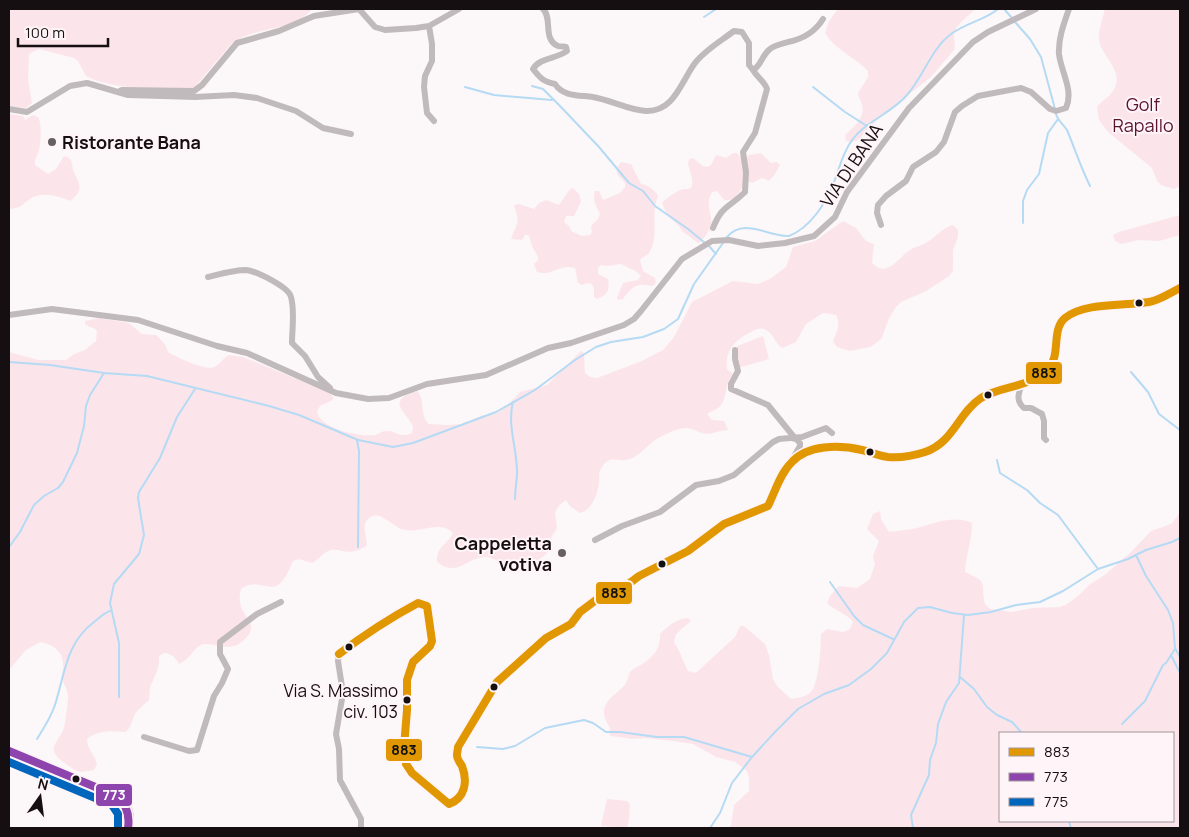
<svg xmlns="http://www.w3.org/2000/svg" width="1189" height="837" font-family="Manrope,sans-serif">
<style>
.green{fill:#fbe5eb;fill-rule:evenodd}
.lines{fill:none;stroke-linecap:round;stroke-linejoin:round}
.stream{stroke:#b5daf4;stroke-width:2}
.street{stroke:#c1babc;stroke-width:6}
.primary{stroke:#bbb1b3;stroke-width:10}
.bus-1-casing{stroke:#fff4f7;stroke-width:11}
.bus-2-casing{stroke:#fff4f7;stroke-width:11}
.bus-3-casing{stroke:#fff4f7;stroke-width:11}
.bus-1{stroke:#e09702;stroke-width:8}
.bus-2{stroke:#8e44ad;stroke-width:8}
.bus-3{stroke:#0065bd;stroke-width:8}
.poi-dot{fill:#666062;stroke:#fff4f7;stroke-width:2}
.bus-dot{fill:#150f11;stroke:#fff4f7;stroke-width:2}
.labels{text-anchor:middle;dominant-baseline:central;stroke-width:4;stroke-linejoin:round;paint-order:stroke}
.bus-label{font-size:17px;fill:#150f11;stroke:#fff4f7;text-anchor:end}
.park-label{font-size:18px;fill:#5a122f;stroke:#fff4f7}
.poi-label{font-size:18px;font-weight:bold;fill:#150f11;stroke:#fff4f7;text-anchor:start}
.street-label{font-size:18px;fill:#150f11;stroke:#fff4f7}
.line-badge{stroke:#fff4f7;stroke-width:2}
.badge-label{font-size:14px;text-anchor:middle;font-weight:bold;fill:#fff}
.pale-badge-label{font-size:14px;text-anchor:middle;font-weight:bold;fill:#111}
</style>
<rect width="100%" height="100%" fill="#fcf7f8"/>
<path class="green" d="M9,9H312C293,32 255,26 232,43L194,88C165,90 112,90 86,76L78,61L74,58L39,49L29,54L28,80L32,103L26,108L9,106Z
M838,9H975C970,15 955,25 954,34C954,39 956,44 954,50L931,77L879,118L858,140L852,142L846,141L845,135C853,128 866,117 862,105C861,101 859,98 858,93L868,77V71C855,57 835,50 825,33L829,21Z
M1105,9H1180V186L1174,189L1161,185L1157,181L1152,168L1108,132L1099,120L1097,107C1102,100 1112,96 1115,87C1123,69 1101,56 1099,40C1098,30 1103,18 1105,9Z
M9,114L23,116L25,120L33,115L38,117C42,123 41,142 39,150C38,156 34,158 35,165L48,174L56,169L64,156C74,158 71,164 74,172C80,185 84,190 70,201C59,196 41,191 30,199C19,206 25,207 9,209Z
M733,153H737L741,158L745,159L749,155L761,153L771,163L777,162L780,165L775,174L769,181L762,178L752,183L746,180C740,190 737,202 724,200L717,191L712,192C706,203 710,208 711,219C713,228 705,237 699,243H698L682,231L679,226L667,215L662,203C666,198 677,191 683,189C686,189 689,189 691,188C695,179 689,172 688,162L690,159L693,158L703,166L707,167L711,165L716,155L726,158Z
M621,162L631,164L641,184C648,185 655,190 658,196C650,214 660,236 649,253C647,256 642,257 640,260L643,271L655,278L656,283C652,288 651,285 645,285C635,283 628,292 623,299L618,300L617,298L623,283L638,280L641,276C635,268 628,269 621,264L607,266L601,265L598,268V274L608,279C610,289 608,295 597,299L594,297V289L592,284L588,283L582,285L578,283L575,268C560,263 551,277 537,272L534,264L538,260V257L532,246L529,235H525L522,240L511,239C516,224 521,223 514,206L517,204H519L534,209L539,203L546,200L559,205L570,189L573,188L579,194L581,202L574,216H566L564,222L570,227L571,231L582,236L590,235L592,232L591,226L598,219L600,214C596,206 592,199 595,191H599L603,200L620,193L625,187V183L617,174V168Z
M1180,215V235L1159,241L1139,240L1121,244L1115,241L1113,235L1119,232Z
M843,221L856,228L866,241L874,244L872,263C888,279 898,257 910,250C914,247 920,246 924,244C935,239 941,228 953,225L958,230V237L953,250V271L949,276L926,291L901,302L896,307L889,318L882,338L876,343L870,347L850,351L837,347L833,341C837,331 841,325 836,315L823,313L806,324L796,342L782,348C775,343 773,333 766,330C761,327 756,329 751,332C735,340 725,350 727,369L733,374C724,384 727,403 718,408C715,410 710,412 707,414L712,420L724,421L728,430C720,430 713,434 706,434C699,433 694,429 687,428C677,428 667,434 658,438C648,444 641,455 630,459C615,464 609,451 599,473C601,486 594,510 580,513L570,506L566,500C547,513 560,519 556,530C554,534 551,536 550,540C548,545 550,550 546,554C536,566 511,564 498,561C492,559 489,556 483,557C464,560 457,577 437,562C436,547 447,545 453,533C440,520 422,533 405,530C394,529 379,507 368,519C361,525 367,537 367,545C348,559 340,546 328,551C322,554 318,560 312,563L299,559L293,561C289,569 286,580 278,585C269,592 256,577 241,589C239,597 239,604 243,611C246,617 252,621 251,628C251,632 248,636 246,638C229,657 211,638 199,646C191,652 189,660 179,664C175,657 172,654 164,653L159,656V664L156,674L150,687L149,700L139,709L135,714L130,727L126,732C112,731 98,730 87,739C87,750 95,754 97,764L94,770C77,773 79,773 66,764C44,749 57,745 64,728C65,725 68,703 68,698C69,690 62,684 62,676C62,672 64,668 63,664C63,651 52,644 40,642L26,650L9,670V352L38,360H66L74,354L85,350L96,341L97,331C94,327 89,328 85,324V321L99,318L129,323L142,334L156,335L165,344L168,352C176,357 206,371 214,367C220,365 223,358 229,355L243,357L329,392L333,397V400L320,406L317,412C321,429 359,437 375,435C379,434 382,431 386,431C397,430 398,439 412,433L413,426C405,410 385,401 417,391C426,400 419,415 429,424L446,425L464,424L483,415H491L497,413L508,405L520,392L547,385L581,351L584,353L585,373L590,377L597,378L642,361L663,350L674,337L692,302L733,281L758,284L770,279L786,267L793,247L815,241Z
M763,336L769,359L741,367L738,366L737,346Z
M1180,509V828H729L731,825L734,805L749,791V777L746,770L735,762L716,757L693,744L673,741L645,738L633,739L611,736L609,733L610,729C608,723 604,719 604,712C604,698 622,692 627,681C629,677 628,674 631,671C635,667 640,666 644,663C654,656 661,647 660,634C668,626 676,619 688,618L691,621L676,634L674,642C680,651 683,661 688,671L696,673L735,637L740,626H744L765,644L769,655L773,679L777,686L791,699C797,698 805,697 810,693C819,686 821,646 821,634L827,629L843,632L850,629L853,622C846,613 835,611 827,603L830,596L839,586L857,588L870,579L875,564L873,556L879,541L867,529L873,514L880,511L881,519L889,532C897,531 905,530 913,529C932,524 954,514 972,523C972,540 966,555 965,572C990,583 980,582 985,604L990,609L1012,612L1032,608L1060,607L1067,604L1078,596L1089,585L1106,574L1132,551L1151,531L1171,524L1180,513ZM1000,733H1173V821H1000Z
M607,799L627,801L630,804L629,820L627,828L601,826Z"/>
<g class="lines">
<path class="stream" d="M1004,9L1012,18
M704,17L716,9
M1015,22L1030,39L1041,57L1055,109
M532,86L543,89L560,106L599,147L629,183L643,191L655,206L688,229L705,243
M465,87L494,95L552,100
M813,87L845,112L867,126
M1056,114C1058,121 1063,124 1067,130C1075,149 1081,168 1090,186
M1023,223V201L1027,190L1039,174L1048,133L1058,119
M727,237C744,217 768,237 789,236C811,227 826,203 834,182C840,167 842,154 852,140C866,121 892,113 907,95C924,76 931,49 951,34C966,23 985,20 998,9
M709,246L716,254
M9,362L50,365L104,373L147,376L269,406L299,415L358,440L393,447L413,443L496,412L535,390L575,360L596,347L611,342L643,337L664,329L678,319L694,284L723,243
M1131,372L1148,392L1159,414L1180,430
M513,402C507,425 517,448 517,472C517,481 515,490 515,499
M357,440L359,451L358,547
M997,460L1000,473L1027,490L1040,503L1058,515L1098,569
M9,547L20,532L34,505L44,496L58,488L63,482L77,453L84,426L86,406L90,395L104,373
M1136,555L1146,576L1168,610L1173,623L1175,648L1180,657
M830,582L854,616L863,625L893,639
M1171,655L1180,673
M960,677L974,689L987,707L997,715L1012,722L1022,733
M119,697V643L110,603L114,584L139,554L144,535L138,498L139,492L160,458L177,417L195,389
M1122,724L1145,701L1163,665L1166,663L1175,649
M37,739C44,728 51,717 55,705C65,673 66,643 94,622C99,618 104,613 110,611
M477,747L503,749L515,746L545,728L584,720L593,723L606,732H620L657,737H684L752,757
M1069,821L1071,828
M710,828L720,813L732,783L752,757L775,732L798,709L824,694L849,685L871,669L887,653L904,622L918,608L930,607L952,613L968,615L991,612L1016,605L1040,602L1063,591L1098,569L1128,559L1146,550L1172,542L1180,538
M913,828L911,815L929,775L930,760L936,743L938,724L946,702L959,683L964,615"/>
<path class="street" d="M543,9C553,18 542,39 558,46C561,47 564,46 566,47L567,51C557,59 540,57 533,69C540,78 544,82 555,84C563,97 580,95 593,97C611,100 628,110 646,111C674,112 681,82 695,63C705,50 721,41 734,31L742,32L749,43V65L753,70C761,66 762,55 770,49C775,45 782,44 788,42C803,39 815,32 823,19
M429,26L432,44V61L425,76L424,87L427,113L434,121
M118,92L122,90L194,91L202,85L237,43L279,31L314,16L359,9L375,27L385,30L416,28L429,26L459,9
M9,109L27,112L70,86L87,83L128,95L195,97L234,95L257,98L296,111L323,128L351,134
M881,225L877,213L878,205L886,196L906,181L913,167L936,152L944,142L955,112L962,106L978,96L1021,88L1031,92L1050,109L1056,111L1066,108C1074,90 1061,72 1059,54C1058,39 1064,23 1069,9
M713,228C722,205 729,208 745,192L746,172L743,152L755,133L767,89C765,82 757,77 753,70
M208,277C220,274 234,270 246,270C256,271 289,287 291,297C295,311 292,329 292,343L305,356L318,377L330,388
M9,315L52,309L138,320L217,346L247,353L336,393L368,399L389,398L427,384L486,375L548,348L571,343L624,325L634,319L641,311L682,259L712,241L729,240L758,246L785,243L814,236L835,217L847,192L909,108L973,42L988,32L1036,9
M735,350V359L738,371L731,384V389L768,405L794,437
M1022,383C1019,393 1015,400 1024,408H1031L1042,414L1044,421V438L1046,440
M792,438L796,439L800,443V446L792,460
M595,540L622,526L660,512L696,485L719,481L734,475L773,442L779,439L802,437L826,428L832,433
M144,737L189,751L197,750L214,696L222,683L228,669L220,654V642L257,614L281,602
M361,828V819L340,780L339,749L336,734L343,693L338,661L339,654L384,622L418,603L427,606L432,641L430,646L413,662L407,680V710L404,747L406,764L412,773L449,804C466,800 468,781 462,767C461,763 457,759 457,756C457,753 458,750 458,747L497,682L509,670L546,638L571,624L580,612L600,597L618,592L629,585L639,576L688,551L724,524L763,509L768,506C775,492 781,474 791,462C805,446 837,446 856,449C867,450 878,456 889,457C903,458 922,454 934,448C956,438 962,408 983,397C1004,386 1037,386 1051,366C1061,352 1053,331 1064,319C1081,304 1128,305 1149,302C1160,300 1170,293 1180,288"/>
<path class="primary" d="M9,751L117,796C128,805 131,815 128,828"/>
<defs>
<path id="bus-1" d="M339,654C364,635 390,618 418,603L427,606L432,641L430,646L413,662L407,680V710L404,747L406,764L412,773L449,804C465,798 468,782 462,766C460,763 457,759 457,755C457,752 458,750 458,747L497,682L546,638L571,624L580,612L600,597L618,592L639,576L688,551L724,524L768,506C775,492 780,474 791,463C807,444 840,445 862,450C871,452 879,456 888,457C900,458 913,456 925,452C954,442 958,413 981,398C1002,385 1032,388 1049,368C1061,354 1051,330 1065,318C1084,302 1125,306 1149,302C1160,300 1170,293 1180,288"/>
<path id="bus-2" d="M9,751L117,796C127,805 130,815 128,828"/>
<path id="bus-3" d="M9,762L112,805L118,814V826"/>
</defs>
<use href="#bus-1" class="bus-1-casing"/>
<use href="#bus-2" class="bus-2-casing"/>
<use href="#bus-3" class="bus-3-casing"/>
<use href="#bus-1" class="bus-1"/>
<use href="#bus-2" class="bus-2"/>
<use href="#bus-3" class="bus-3"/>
</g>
<g class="poi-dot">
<circle cx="52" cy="142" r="5"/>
<circle cx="562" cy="553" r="5"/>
</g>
<g class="bus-dot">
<circle cx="1139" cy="303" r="4.5"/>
<circle cx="988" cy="395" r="4.5"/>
<circle cx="870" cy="452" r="4.5"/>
<circle cx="662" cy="564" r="4.5"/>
<circle cx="349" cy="647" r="4.5"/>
<circle cx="494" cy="687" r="4.5"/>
<circle cx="407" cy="700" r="4.5"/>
<circle cx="76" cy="779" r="4.5"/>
</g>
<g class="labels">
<g class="bus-label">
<text x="398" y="690">Via S. Massimo<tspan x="398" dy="21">civ. 103</tspan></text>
</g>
<g class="park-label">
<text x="1143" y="104">Golf<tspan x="1143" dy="21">Rapallo</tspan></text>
</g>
<g class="poi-label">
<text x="62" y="142">Ristorante Bana</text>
<text x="552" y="543" text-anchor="end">Cappeletta<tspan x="552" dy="21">votiva</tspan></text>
</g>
<g class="street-label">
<text transform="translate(851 165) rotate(-56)">VIA DI BANA</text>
</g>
</g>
<g class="line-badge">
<rect x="1025" y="361" width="38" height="24" rx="5" fill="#e09702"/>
<rect x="595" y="581" width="38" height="24" rx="5" fill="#e09702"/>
<rect x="385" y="738" width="38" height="24" rx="5" fill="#e09702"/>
<rect x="95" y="783" width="38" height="24" rx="5" fill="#8e44ad"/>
</g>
<g class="badge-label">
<text x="114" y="800">773</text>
</g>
<g class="pale-badge-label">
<text x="1044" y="378">883</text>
<text x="614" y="598">883</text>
<text x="404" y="755">883</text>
</g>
<rect width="1189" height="837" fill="none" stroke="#150f11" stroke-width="20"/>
<rect x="999" y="732" width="175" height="90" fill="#fff4f7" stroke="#a1989b"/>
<rect x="1009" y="748" width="25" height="8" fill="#e09702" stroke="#a1989b"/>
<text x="1044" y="757" font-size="15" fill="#150f11">883</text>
<rect x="1009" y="773" width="25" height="8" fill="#8e44ad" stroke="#a1989b"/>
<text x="1044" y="782" font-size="15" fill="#150f11">773</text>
<rect x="1009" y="798" width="25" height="8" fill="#0065bd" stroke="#a1989b"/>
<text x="1044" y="807" font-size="15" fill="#150f11">775</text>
<g transform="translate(40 797) rotate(14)" stroke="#fff4f7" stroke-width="4" paint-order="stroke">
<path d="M0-4L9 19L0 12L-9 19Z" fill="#150f11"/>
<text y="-8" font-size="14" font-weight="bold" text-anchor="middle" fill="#150f11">N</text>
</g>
<path d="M18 38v8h90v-8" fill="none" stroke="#150f11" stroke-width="2.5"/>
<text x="25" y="38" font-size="15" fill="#150f11" stroke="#fff4f7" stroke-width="4" paint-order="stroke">100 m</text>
</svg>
